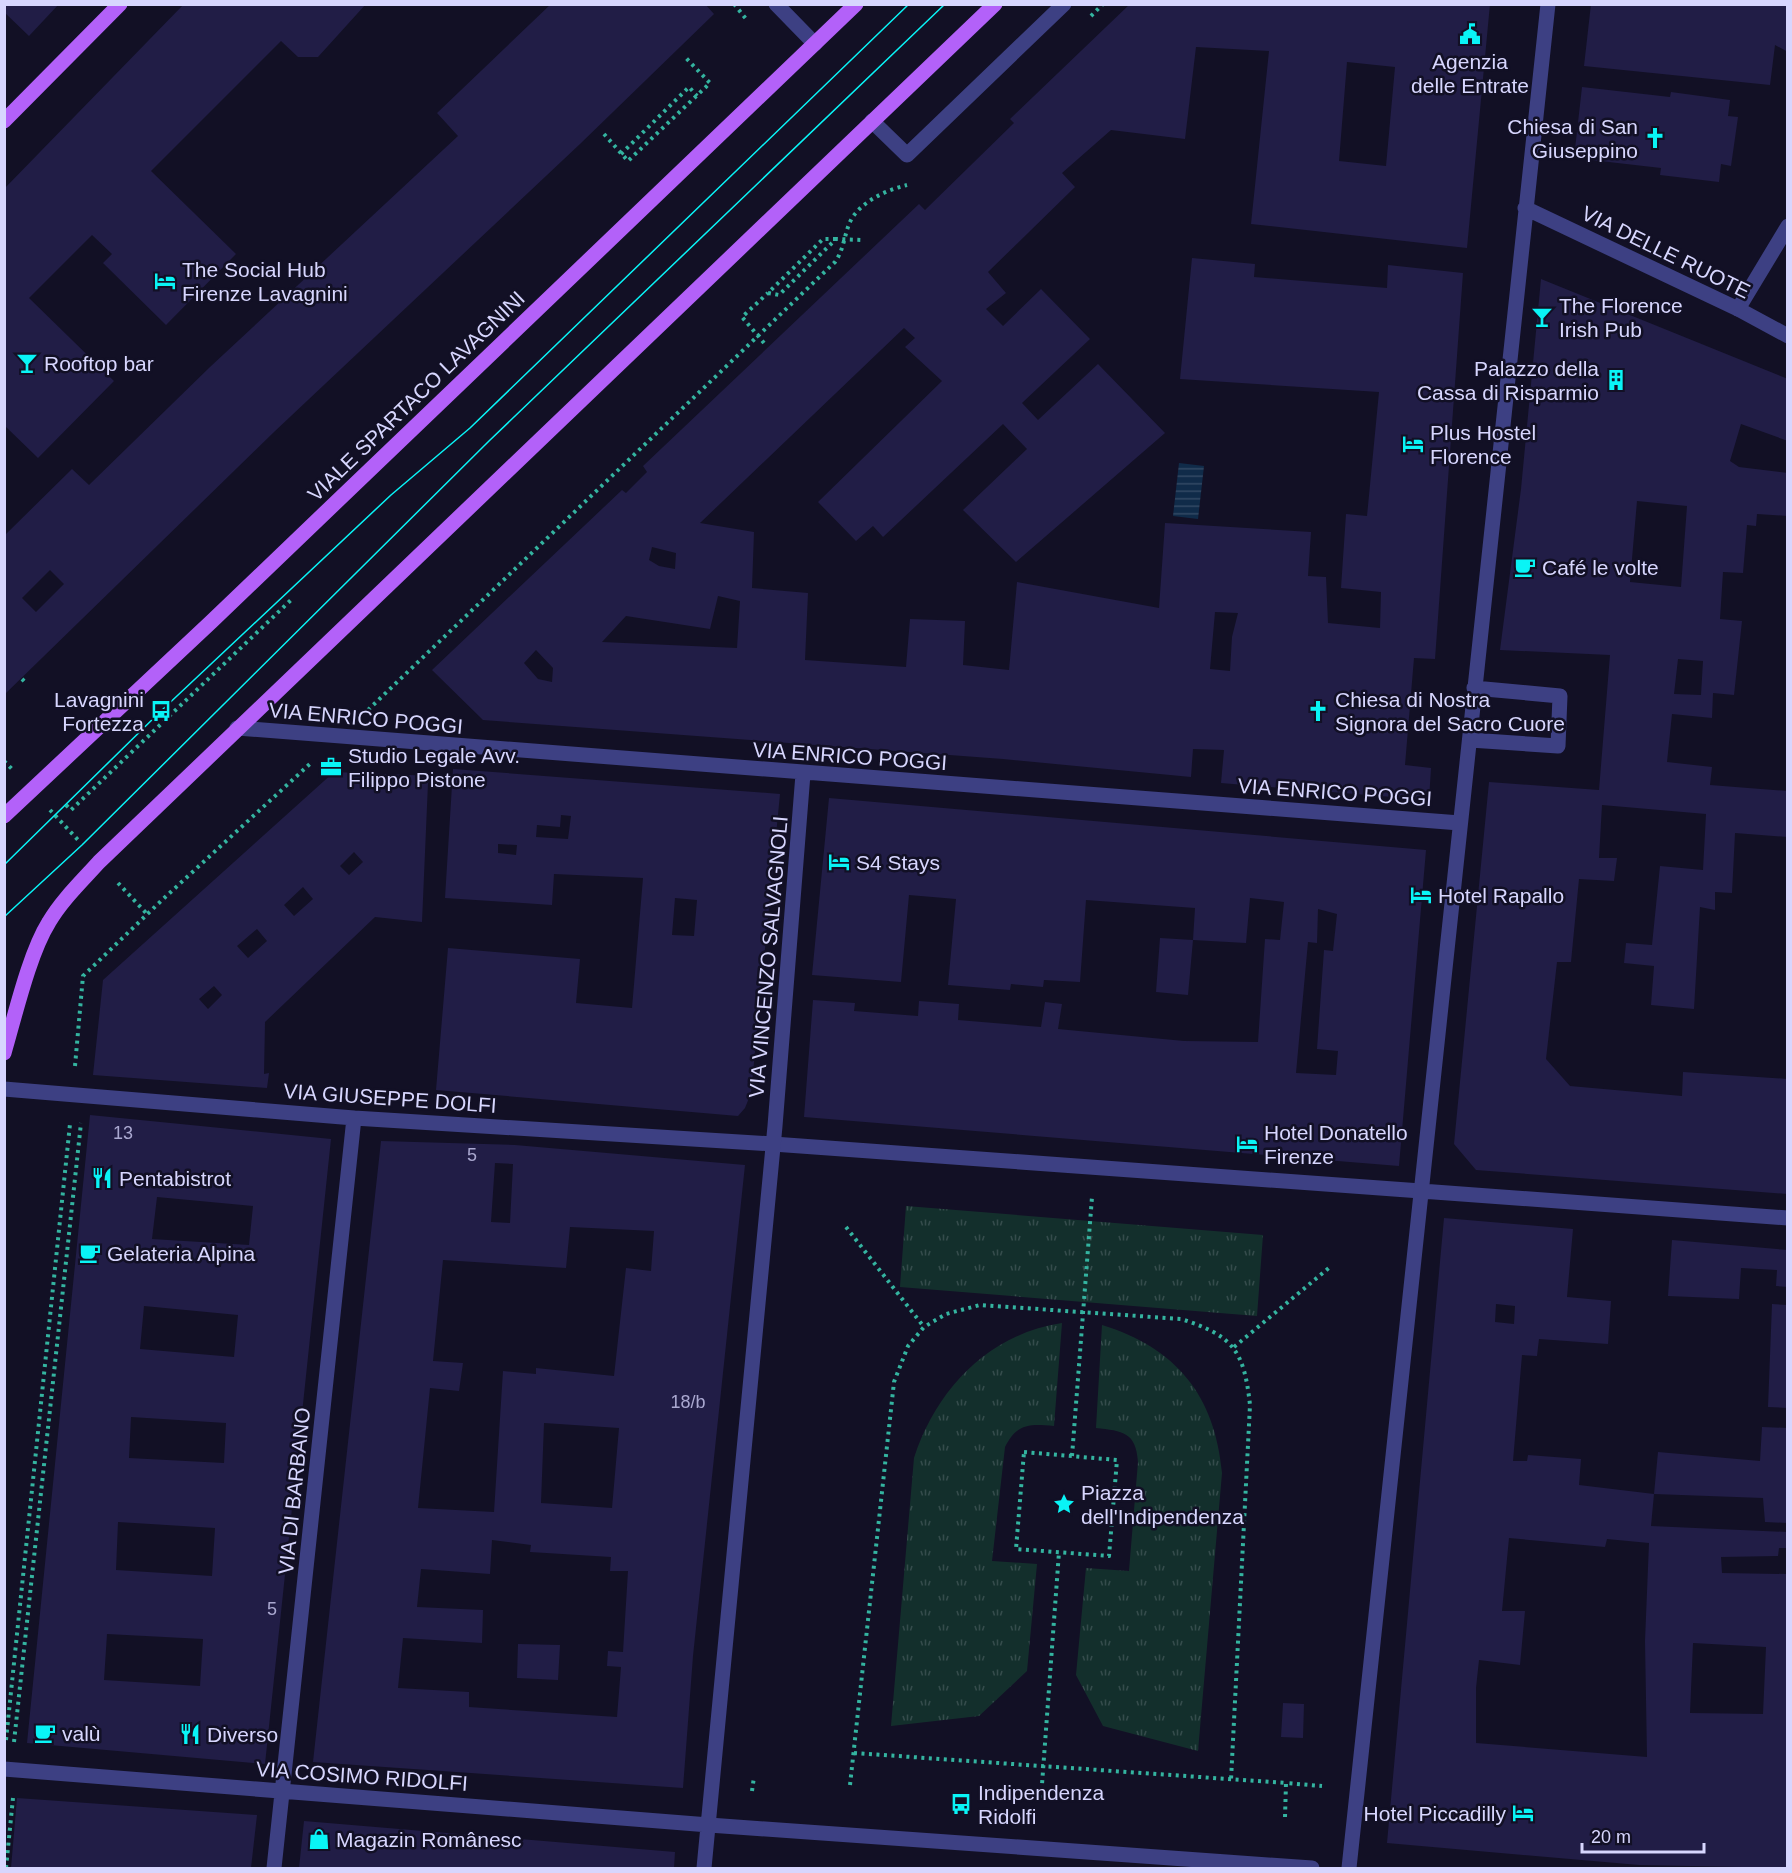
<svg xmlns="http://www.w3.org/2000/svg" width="1792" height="1873" font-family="Arial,sans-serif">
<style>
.grass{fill:url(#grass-tufts)}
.water{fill:url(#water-rules)}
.building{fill:#211d46;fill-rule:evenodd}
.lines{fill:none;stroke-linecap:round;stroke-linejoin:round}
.path{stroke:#34b4a0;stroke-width:4;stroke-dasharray:3 4.5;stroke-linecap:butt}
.service{stroke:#3d4083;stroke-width:15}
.pedestrian{stroke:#3d4083;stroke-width:15}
.minor{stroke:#3d4083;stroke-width:15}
.primary{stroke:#b361f9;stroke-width:15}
.tram{stroke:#09f4f6;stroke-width:1.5}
.labels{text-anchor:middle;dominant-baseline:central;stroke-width:5;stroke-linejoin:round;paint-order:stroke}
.number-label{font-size:18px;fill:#aaa8d0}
.poi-label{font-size:21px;fill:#d7d6fe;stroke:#121025;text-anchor:start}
.street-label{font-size:21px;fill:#d7d6fe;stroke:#121025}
</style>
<defs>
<pattern id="grass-tufts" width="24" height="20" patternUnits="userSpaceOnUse" patternTransform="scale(1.5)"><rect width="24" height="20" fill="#132f2c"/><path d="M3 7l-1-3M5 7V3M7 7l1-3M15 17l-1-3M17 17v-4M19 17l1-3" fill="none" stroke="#354c4c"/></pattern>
<pattern id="water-rules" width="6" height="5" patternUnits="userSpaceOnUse" patternTransform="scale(1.5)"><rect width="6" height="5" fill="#102b49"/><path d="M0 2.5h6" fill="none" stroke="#324964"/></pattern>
</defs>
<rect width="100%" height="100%" fill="#121025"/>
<path class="grass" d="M906,1206L1263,1235L1257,1316L900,1287Z
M1062,1323L1054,1426C1030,1424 1017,1423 1005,1447L992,1561L1037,1564L1027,1671L979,1716L891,1726L914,1458C936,1390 988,1334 1062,1323Z
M1102,1325C1176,1348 1215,1395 1222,1473L1198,1751L1103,1726L1076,1675L1086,1568L1129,1571L1138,1462C1136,1432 1123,1431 1096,1428Z"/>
<path class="water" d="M1179,463L1204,466L1198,519L1173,516Z"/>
<path class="building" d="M4,4H59L29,36L4,12Z
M184,4H366L318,57H298L281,41L151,171L236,254L166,325L103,263L112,254L92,235L29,298L114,381L38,458L4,425V189Z
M551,4H705L714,14L580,144L274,432L4,695V536L72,469L89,485L210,367L458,136L437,113ZM50,570L64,584L36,612L22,598Z
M1130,4H1490L1467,248L1251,224L1269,51L1196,47L1185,139L1111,130L1062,173L1075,187L988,272L1006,293L986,309L1003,326L1041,289L1090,339L1022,403L1038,420L1098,364L1165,433L1016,562L963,510L1027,449L1003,424L883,537L873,526L856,541L818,502L942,381L905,347L915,338L904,328L700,523L754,532L752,588L808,593L805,660L906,667L910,619L965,621L963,665L1009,670L1017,582L1159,608L1165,523L1311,532L1308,576L1326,577L1328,623L1380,628L1381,592L1341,588L1346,514L1367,516L1379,392L1180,379L1192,258L1255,264L1254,277L1387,288L1388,265L1463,273L1435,659L1414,658L1405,765L1431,768L1429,800L1221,783L1224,750L1193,749L1191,777L1003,759L483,720L432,670L622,490L626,493L647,472L643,466L919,204L925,210L1014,123L1010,119ZM1347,62L1395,67L1386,166L1339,161ZM652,547L676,553L675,569L659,566L649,560ZM718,596L740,601L737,648L602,642L626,616L710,629ZM1215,612L1238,613L1232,637L1230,671L1210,669ZM536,650L553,668L552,682L538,679L524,663Z
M1591,4H1788V52L1775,45L1770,85L1584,66Z
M1582,87L1670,97L1671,92L1730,100L1728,116L1738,117L1731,166L1721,164L1719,182L1660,175L1661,168L1574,158Z
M1541,279L1788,379V441L1741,424L1730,461L1739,467L1788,473V516L1757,514L1756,526L1747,525L1743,573L1723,572L1720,619L1742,621L1734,695L1713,693L1712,718L1672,714L1667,762L1712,767L1710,785L1788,791V837L1735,833L1732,893L1715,892V910L1700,907L1694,1009L1651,1005L1654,966L1624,963L1626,943L1652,945L1660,866L1703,870L1706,814L1602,805L1599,858H1617L1614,881L1579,879L1571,962H1557L1546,1059L1570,1086L1682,1096L1683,1072L1788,1079V1194L1476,1170L1454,1144L1489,782L1599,790L1610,655L1500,650L1521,489ZM1637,501L1687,506L1681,587L1630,582ZM1678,659L1703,661L1701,695L1674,694Z
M453,769L780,794L751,1093L745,1108L738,1116L436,1090L448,948L580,959L576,1003L632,1008L643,878L554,874L552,905L445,898ZM561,815L571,816L568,839L536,837L537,825L560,827ZM498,844L517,845L516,855L498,853ZM675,898L697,900L694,936L672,935Z
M334,772L434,776V784L428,783L422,922L375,917L265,1022L264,1074L269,1073L267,1088L93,1075L103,980ZM354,852L363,862L349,875L340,866ZM303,887L313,899L294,916L284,905ZM257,929L267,941L248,958L237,946ZM214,986L222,995L208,1009L199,999Z
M829,798L1426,850L1399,1166L804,1117L813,1000L855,1003L854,1011L918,1016L919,1001L959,1004L958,1020L1041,1027L1045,1002L1062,1004L1058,1029L1184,1041L1258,1042L1265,939L1280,940L1284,902L1250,898L1246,943L1193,940L1195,908L1086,900L1080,982L1044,980L1043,987L1011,984L1010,990L948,985L956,899L909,895L901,982L812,975ZM1318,909L1337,914L1333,951L1324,950L1317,1049L1338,1051L1336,1075L1296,1073L1308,942L1317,943Z
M1160,938L1193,940L1188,995L1156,992Z
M90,1115L331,1139L265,1764L27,1743ZM157,1197L253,1206L249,1245L152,1239ZM144,1306L238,1315L234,1357L140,1349ZM131,1417L226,1423L224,1463L129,1458ZM118,1522L215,1528L212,1576L116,1570ZM107,1634L203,1639L200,1686L104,1680Z
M381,1141L515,1145L745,1165L693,1656L683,1788L313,1762ZM495,1163L513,1164L510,1223L491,1222ZM570,1227L654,1231L651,1271L626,1268L614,1376L536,1368V1374L503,1371L494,1512L418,1508L430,1388L459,1391L463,1363L433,1361L443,1260L566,1268ZM544,1423L619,1428L612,1508L541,1503ZM492,1540L531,1545L530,1552L611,1557L610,1571H628L623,1652L608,1651L607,1666L621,1667L617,1717L469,1707V1692L398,1688L403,1638L482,1643L483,1610L417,1607L421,1569L490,1574Z
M1444,1218L1573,1229L1567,1297L1611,1301L1608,1344L1539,1339L1537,1356L1522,1355L1513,1461H1527L1528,1455L1581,1459L1579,1485L1654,1494L1651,1526L1788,1532V1548H1779L1778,1556L1721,1557L1722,1573L1788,1574V1868L1639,1865L1387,1843ZM1496,1304L1515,1306L1514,1324L1495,1322ZM1509,1538L1605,1547L1607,1539L1649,1543L1645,1641L1647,1757L1476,1743V1688L1479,1660L1520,1665L1525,1611H1502ZM1693,1643L1766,1647L1763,1714L1690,1713Z
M1672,1240L1788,1250V1287L1776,1286L1777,1270L1741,1268L1739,1299L1668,1296Z
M1772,1304L1788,1305V1408L1768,1407Z
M1762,1427L1788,1428V1523L1765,1522L1763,1498L1654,1494L1658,1452L1760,1461Z
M518,1644L560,1645L558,1680L517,1678Z
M1283,1703L1304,1704L1303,1738L1281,1737Z
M17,1798L257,1815L251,1868H11Z
M304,1821L675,1852L674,1868H299Z"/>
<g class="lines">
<path class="path" d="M734,4L747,20
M1091,16L1103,4
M604,134L628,161L710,83L685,57
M621,154L689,87L697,96
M836,239H823L768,293L779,295L836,239L862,240
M764,343L742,317L768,293
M22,679L27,684
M368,710L835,262C845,248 844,232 852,218C864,200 887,190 907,185
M4,761L13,770
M66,805L71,810L292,599
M50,810L80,842
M118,883L148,915
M75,1066L83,976L161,901L312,762
M846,1227L924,1327
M1234,1347L1330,1267
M1024,1452L1117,1460L1109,1556L1016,1549Z
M1072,1456L1092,1197
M6,1740L70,1124
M14,1742L81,1123
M854,1753L1286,1783
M850,1785L894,1382L908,1346L924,1327L946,1314L980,1305L1181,1319C1234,1336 1244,1351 1250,1405L1231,1780
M752,1791L754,1777
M1041,1798L1059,1552
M1285,1817L1286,1783L1322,1786
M6,1868L13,1798"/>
<path class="service" d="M1738,309L1788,226"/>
<path class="pedestrian" d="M773,1144L1421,1191"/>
<path class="minor" d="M776,4L815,44
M872,121L907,155L1064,4
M1525,208L1738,309L1788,336
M237,728L1460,823
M1470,740L1558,746L1560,696L1474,688
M4,1089L354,1118L773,1144
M1421,1191L1788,1218
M4,1769L709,1825L1312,1868
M274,1868L354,1118
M704,1868L775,1126L803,774
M1349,1868L1548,4"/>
<path class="primary" d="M4,121L120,4
M4,816L211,622L856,4
M4,1053C15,1016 29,954 49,922C62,900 81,882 99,862L995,4"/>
<path class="tram" d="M4,865L161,711L391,495L470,428L909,4
M4,917L82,845L489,441L945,4"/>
</g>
<defs>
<symbol id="civic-bare" viewBox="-9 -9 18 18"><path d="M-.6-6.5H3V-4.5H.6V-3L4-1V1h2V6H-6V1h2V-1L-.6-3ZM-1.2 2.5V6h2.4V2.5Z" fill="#09f4f6" stroke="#121025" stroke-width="2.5" paint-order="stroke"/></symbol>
<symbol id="church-bare" viewBox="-9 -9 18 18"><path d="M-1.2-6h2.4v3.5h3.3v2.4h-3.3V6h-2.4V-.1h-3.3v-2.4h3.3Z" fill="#09f4f6" stroke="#121025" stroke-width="2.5" paint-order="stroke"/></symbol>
<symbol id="hotel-bare" viewBox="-9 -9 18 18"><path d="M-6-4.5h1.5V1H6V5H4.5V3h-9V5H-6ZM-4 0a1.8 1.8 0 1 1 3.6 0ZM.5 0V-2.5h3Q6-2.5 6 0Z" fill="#09f4f6" stroke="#121025" stroke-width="2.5" paint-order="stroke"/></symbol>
<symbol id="bar-bare" viewBox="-9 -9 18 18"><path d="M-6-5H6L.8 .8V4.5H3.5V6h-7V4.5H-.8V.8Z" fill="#09f4f6" stroke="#121025" stroke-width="2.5" paint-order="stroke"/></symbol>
<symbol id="building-bare" viewBox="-9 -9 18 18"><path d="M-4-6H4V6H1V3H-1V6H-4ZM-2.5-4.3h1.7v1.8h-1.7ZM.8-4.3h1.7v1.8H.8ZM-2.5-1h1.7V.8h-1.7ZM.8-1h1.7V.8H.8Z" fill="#09f4f6" stroke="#121025" stroke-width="2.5" paint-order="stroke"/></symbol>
<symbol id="cafe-bare" viewBox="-9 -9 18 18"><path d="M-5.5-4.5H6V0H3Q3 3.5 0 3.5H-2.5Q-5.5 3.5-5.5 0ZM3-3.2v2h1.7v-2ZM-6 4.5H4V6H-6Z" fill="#09f4f6" stroke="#121025" stroke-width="2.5" paint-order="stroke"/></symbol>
<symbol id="bus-bare" viewBox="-9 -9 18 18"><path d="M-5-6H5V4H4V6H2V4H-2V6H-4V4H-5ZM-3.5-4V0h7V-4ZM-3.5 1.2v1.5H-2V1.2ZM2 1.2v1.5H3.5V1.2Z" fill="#09f4f6" stroke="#121025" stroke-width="2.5" paint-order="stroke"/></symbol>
<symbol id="office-bare" viewBox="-9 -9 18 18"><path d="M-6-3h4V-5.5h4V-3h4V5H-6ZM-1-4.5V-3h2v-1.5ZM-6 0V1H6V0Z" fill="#09f4f6" stroke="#121025" stroke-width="2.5" paint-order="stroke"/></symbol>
<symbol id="restaurant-bare" viewBox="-9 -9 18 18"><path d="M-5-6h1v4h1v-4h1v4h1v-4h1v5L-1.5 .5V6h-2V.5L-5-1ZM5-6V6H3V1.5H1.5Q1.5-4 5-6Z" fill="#09f4f6" stroke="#121025" stroke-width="2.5" paint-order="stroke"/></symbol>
<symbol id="sight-bare" viewBox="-9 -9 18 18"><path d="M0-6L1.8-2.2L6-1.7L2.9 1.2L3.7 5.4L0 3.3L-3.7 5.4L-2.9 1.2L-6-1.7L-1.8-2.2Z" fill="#09f4f6" stroke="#121025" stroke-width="2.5" paint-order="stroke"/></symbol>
<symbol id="shop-bare" viewBox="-9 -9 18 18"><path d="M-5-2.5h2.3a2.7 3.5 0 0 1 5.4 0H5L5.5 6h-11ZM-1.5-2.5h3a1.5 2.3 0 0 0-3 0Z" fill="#09f4f6" stroke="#121025" stroke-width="2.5" paint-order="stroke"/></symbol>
</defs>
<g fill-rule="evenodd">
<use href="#civic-bare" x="1455" y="19" width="30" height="30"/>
<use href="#church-bare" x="1640" y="123" width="30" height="30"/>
<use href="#hotel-bare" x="150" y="266" width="30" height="30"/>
<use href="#bar-bare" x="1527" y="302" width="30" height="30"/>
<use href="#bar-bare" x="12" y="348" width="30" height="30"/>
<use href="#building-bare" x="1601" y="365" width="30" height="30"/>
<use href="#hotel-bare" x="1398" y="429" width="30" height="30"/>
<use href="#cafe-bare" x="1510" y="552" width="30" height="30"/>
<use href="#bus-bare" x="146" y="696" width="30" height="30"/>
<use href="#church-bare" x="1303" y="696" width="30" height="30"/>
<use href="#office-bare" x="316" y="752" width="30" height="30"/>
<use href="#hotel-bare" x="824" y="847" width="30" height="30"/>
<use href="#hotel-bare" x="1406" y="880" width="30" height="30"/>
<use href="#hotel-bare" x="1232" y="1129" width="30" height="30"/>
<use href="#restaurant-bare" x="87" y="1163" width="30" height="30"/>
<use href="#cafe-bare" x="75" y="1238" width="30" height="30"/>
<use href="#sight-bare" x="1049" y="1489" width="30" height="30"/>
<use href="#cafe-bare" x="30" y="1718" width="30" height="30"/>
<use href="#restaurant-bare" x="175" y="1719" width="30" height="30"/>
<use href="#bus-bare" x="946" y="1789" width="30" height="30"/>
<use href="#hotel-bare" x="1508" y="1798" width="30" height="30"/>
<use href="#shop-bare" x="304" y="1824" width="30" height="30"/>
</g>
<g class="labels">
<g class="number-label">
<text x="123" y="1133">13</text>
<text x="472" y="1155">5</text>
<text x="688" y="1402">18/b</text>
<text x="272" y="1609">5</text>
</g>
<g class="poi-label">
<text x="1470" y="61" text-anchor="middle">Agenzia<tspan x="1470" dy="24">delle Entrate</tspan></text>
<text x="1638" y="126" text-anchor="end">Chiesa di San<tspan x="1638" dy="24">Giuseppino</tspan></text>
<text x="182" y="269">The Social Hub<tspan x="182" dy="24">Firenze Lavagnini</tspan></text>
<text x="1559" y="305">The Florence<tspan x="1559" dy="24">Irish Pub</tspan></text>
<text x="44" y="363">Rooftop bar</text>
<text x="1599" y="368" text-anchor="end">Palazzo della<tspan x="1599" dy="24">Cassa di Risparmio</tspan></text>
<text x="1430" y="432">Plus Hostel<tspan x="1430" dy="24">Florence</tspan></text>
<text x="1542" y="567">Café le volte</text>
<text x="144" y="699" text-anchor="end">Lavagnini<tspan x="144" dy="24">Fortezza</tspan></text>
<text x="1335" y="699">Chiesa di Nostra<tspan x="1335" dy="24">Signora del Sacro Cuore</tspan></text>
<text x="348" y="755">Studio Legale Avv.<tspan x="348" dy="24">Filippo Pistone</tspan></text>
<text x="856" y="862">S4 Stays</text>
<text x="1438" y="895">Hotel Rapallo</text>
<text x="1264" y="1132">Hotel Donatello<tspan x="1264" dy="24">Firenze</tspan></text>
<text x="119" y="1178">Pentabistrot</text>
<text x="107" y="1253">Gelateria Alpina</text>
<text x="1081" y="1492">Piazza<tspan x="1081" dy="24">dell'Indipendenza</tspan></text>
<text x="62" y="1733">valù</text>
<text x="207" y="1734">Diverso</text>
<text x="978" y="1792">Indipendenza<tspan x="978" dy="24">Ridolfi</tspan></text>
<text x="1506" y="1813" text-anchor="end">Hotel Piccadilly</text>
<text x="336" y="1839">Magazin Românesc</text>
</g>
<g class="street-label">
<text transform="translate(1666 252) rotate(26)">VIA DELLE RUOTE</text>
<text transform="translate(416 396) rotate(-44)">VIALE SPARTACO LAVAGNINI</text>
<text transform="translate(366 718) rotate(5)">VIA ENRICO POGGI</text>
<text transform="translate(850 756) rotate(4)">VIA ENRICO POGGI</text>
<text transform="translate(1335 792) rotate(4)">VIA ENRICO POGGI</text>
<text transform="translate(768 957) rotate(-85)">VIA VINCENZO SALVAGNOLI</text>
<text transform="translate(390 1098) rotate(4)">VIA GIUSEPPE DOLFI</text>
<text transform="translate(294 1491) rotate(-84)">VIA DI BARBANO</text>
<text transform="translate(362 1776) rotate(4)">VIA COSIMO RIDOLFI</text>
</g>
</g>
<rect width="1792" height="1873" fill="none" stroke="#d7d6fe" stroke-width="12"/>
<path d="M1582 1843v9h122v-9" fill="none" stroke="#d7d6fe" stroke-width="3"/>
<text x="1591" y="1843" font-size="18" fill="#d7d6fe" stroke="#121025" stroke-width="4.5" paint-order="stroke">20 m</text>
</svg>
